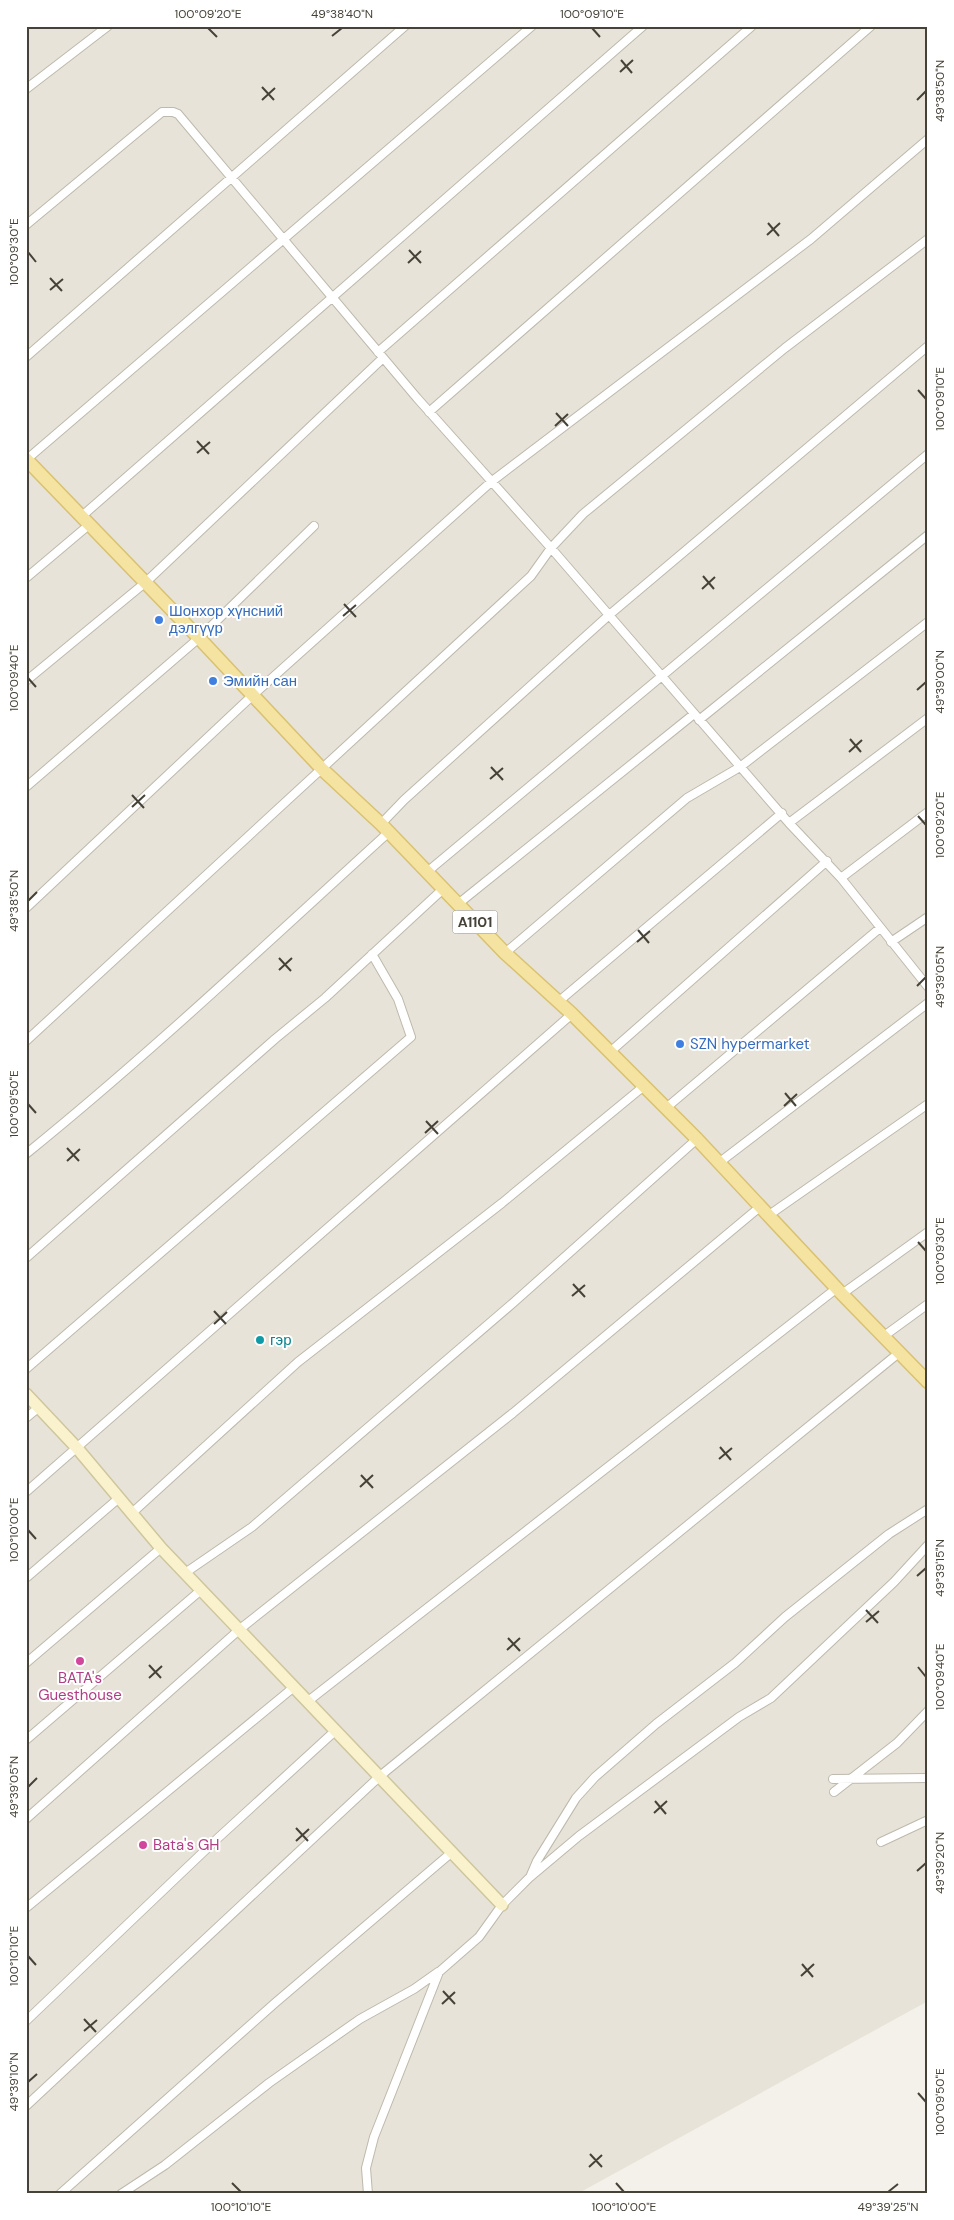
<svg xmlns="http://www.w3.org/2000/svg" width="954" height="2220" font-family="'DM Sans',sans-serif">
<style>
.residential{fill:#e7e3d8}
.lines{fill:none;stroke-linecap:round;stroke-linejoin:round}
.minor-casing{stroke:#beb9ad;stroke-width:10}
.secondary-casing{stroke:#cec69d;stroke-width:14}
.primary-casing{stroke:#d9c172;stroke-width:15}
.minor{stroke:#fff;stroke-width:8}
.secondary{stroke:#faf2cd;stroke-width:11}
.primary{stroke:#f5e3a1;stroke-width:12}
.ticks{fill:none;stroke:#464238;stroke-width:2}
.shop-dot{fill:#3f7fe0;stroke:#fff;stroke-width:2}
.culture-dot{fill:#0f9aa8;stroke:#fff;stroke-width:2}
.hotel-dot{fill:#d1479c;stroke:#fff;stroke-width:2}
.labels{text-anchor:middle;dominant-baseline:central;stroke-width:4;stroke-linejoin:round;paint-order:stroke}
.shield{fill:#fff;stroke:#7e7b74;stroke-width:1}
.shield-label{font-size:14px;font-weight:bold;fill:#464238}
.shop-label{font-size:15px;fill:#366cbe;stroke:#fff;text-anchor:start}
.culture-label{font-size:15px;fill:#0d838f;stroke:#fff;text-anchor:start}
.hotel-label{font-size:15px;fill:#b23c85;stroke:#fff}
.neatline{fill:none;stroke:#464238;stroke-width:2}
.ticks-label{font-size:12px;text-anchor:middle;fill:#464238}
</style>
<rect width="100%" height="100%" fill="#f3f1e9"/>
<path class="residential" d="M26,26H928V2001L577,2194H26Z"/>
<g class="lines">
<defs>
<path id="minor" d="M26,89L108,26
M26,225L162,112H173L178,114L417,398L551,548L789,823L841,878L928,987
M378,352L752,26
M26,357L405,26
M429,412L871,26
M26,460L532,26
M82,516L643,26
M26,578L90,524
M26,681L146,582L383,358
M699,720L928,535
M26,787L199,638L314,526
M789,823L928,718
M381,824L404,800L608,616L928,346
M427,872L928,454
M841,878L928,812
M458,904L694,714
M26,908L253,695L491,482L811,239L928,139
M891,942L928,917
M505,953L687,798L740,767L928,622
M558,1002L782,813
M26,1041L531,576L551,548L583,514L785,348L928,239
M610,1052L827,861
M666,1108L880,928
M26,1154C152,1052 269,941 389,832
M720,1162L928,1003
M769,1215L928,1104
M26,1258L275,1039L325,998L443,889
M842,1294L928,1232
M884,1336L928,1304
M26,1369L411,1037L398,999L372,954
M26,1418L38,1408
M26,1492L572,1014
M132,1513L298,1362L502,1203L644,1086
M185,1573L252,1527L513,1303L697,1139
M26,1578L119,1498
M26,1663L161,1548
M307,1702L837,1288
M26,1740L201,1590
M833,1779L928,1778
M834,1792L897,1743L928,1711
M26,1819L240,1629L513,1413L761,1206
M881,1842L928,1820
M531,1875L537,1861L576,1798L595,1777L656,1724L735,1663L785,1617L889,1534L928,1509
M26,1908L294,1687
M26,2021L218,1838L335,1731
M26,2106L380,1776L900,1352
M60,2194L275,2003L451,1853
M121,2194L165,2165L269,2083L360,2019L414,1989L438,1972
M368,2194L366,2168L374,2137L439,1972L479,1937L502,1905L529,1878L579,1836L739,1717L771,1698L894,1582L928,1545"/>
<path id="secondary" d="M26,1394L77,1448L161,1548L502,1905"/>
<path id="primary" d="M26,459L199,638L323,770L381,824L505,953L572,1014L697,1139L842,1294L928,1382"/>
</defs>
<use href="#minor" class="minor-casing"/>
<use href="#secondary" class="secondary-casing"/>
<use href="#primary" class="primary-casing"/>
<use href="#minor" class="minor"/>
<use href="#secondary" class="secondary"/>
<use href="#primary" class="primary"/>
</g>
<path class="ticks" d="M208,28L217,37M592,28L600,37M332,36L342,28M621,60L632,73M620,72L633,60M262,87L274,100M262,100L275,88M917,100L926,91M768,223L779,236M767,235L780,223M409,250L421,263M28,252L36,262M408,263L421,251M50,278L62,291M50,290L63,279M918,390L926,399M556,413L568,426M555,426L568,414M197,441L209,454M197,453L210,442M703,576L714,589M702,589L715,577M344,604L356,617M343,616L356,605M28,678L36,687M917,690L926,682M850,739L861,752M849,752L862,740M491,767L503,780M490,779L503,768M132,795L144,808M132,807L145,795M918,816L926,825M28,901L37,892M638,930L649,943M637,942L650,931M279,958L291,971M279,970L292,958M917,986L926,977M785,1093L796,1106M28,1104L36,1113M784,1106L797,1094M426,1121L438,1134M425,1133L438,1121M67,1148L79,1161M67,1161L80,1149M918,1242L926,1251M573,1284L585,1297M572,1296L585,1285M214,1311L226,1324M214,1324L227,1312M720,1447L731,1460M719,1459L732,1448M361,1475L373,1488M360,1487L373,1475M28,1530L36,1539M917,1576L926,1568M866,1610L878,1623M866,1622L879,1611M508,1638L520,1651M507,1650L520,1638M149,1665L161,1678M918,1667L926,1677M149,1678L162,1666M28,1787L37,1778M655,1801L666,1814M654,1813L667,1801M296,1828L308,1841M296,1841L309,1829M917,1871L926,1863M28,1956L36,1965M802,1964L813,1977M801,1976L814,1964M443,1991L455,2004M442,2004L455,1992M84,2019L96,2032M84,2031L97,2020M28,2082L37,2074M918,2093L926,2102M590,2154L602,2167M589,2167L602,2155M232,2183L241,2192M616,2183L624,2192M888,2192L898,2184"/>
<g class="shop-dot">
<circle cx="159" cy="620" r="5"/>
<circle cx="213" cy="681" r="5"/>
<circle cx="680" cy="1044" r="5"/>
</g>
<circle class="culture-dot" cx="260" cy="1340" r="5"/>
<g class="hotel-dot">
<circle cx="80" cy="1661" r="5"/>
<circle cx="143" cy="1845" r="5"/>
</g>
<g class="labels">
<rect class="shield" x="452.5" y="910.5" width="45" height="23" rx="4"/>
<g class="shield-label">
<text x="475" y="922">A1101</text>
</g>
<g class="shop-label">
<text x="169" y="611">Шонхор хүнсний<tspan x="169" dy="17">дэлгүүр</tspan></text>
<text x="223" y="681">Эмийн сан</text>
<text x="690" y="1044">SZN hypermarket</text>
</g>
<g class="culture-label">
<text x="270" y="1340">гэр</text>
</g>
<g class="hotel-label">
<text x="80" y="1678">BATA's<tspan x="80" dy="17">Guesthouse</tspan></text>
<text x="153" y="1845" text-anchor="start">Bata's GH</text>
</g>
</g>
<rect width="954" height="2220" fill="none" stroke="#ffffff" stroke-width="55"/>
<rect x="28" y="28" width="898" height="2164" class="neatline"/>
<g class="ticks-label">
<text x="208" y="18">100°09'20"E</text>
<text x="342" y="18">49°38'40"N</text>
<text x="592" y="18">100°09'10"E</text>
<text transform="translate(940 91) rotate(-90)" y="4">49°38'50"N</text>
<text transform="translate(14 252) rotate(-90)" y="4">100°09'30"E</text>
<text transform="translate(940 399) rotate(-90)" y="4">100°09'10"E</text>
<text transform="translate(14 678) rotate(-90)" y="4">100°09'40"E</text>
<text transform="translate(940 682) rotate(-90)" y="4">49°39'00"N</text>
<text transform="translate(940 825) rotate(-90)" y="4">100°09'20"E</text>
<text transform="translate(14 901) rotate(-90)" y="4">49°38'50"N</text>
<text transform="translate(940 977) rotate(-90)" y="4">49°39'05"N</text>
<text transform="translate(14 1104) rotate(-90)" y="4">100°09'50"E</text>
<text transform="translate(940 1251) rotate(-90)" y="4">100°09'30"E</text>
<text transform="translate(14 1530) rotate(-90)" y="4">100°10'00"E</text>
<text transform="translate(940 1568) rotate(-90)" y="4">49°39'15"N</text>
<text transform="translate(940 1677) rotate(-90)" y="4">100°09'40"E</text>
<text transform="translate(14 1787) rotate(-90)" y="4">49°39'05"N</text>
<text transform="translate(940 1863) rotate(-90)" y="4">49°39'20"N</text>
<text transform="translate(14 1956) rotate(-90)" y="4">100°10'10"E</text>
<text transform="translate(14 2082) rotate(-90)" y="4">49°39'10"N</text>
<text transform="translate(940 2102) rotate(-90)" y="4">100°09'50"E</text>
<text x="241" y="2211">100°10'10"E</text>
<text x="624" y="2211">100°10'00"E</text>
<text x="888" y="2211">49°39'25"N</text>
</g>
</svg>
